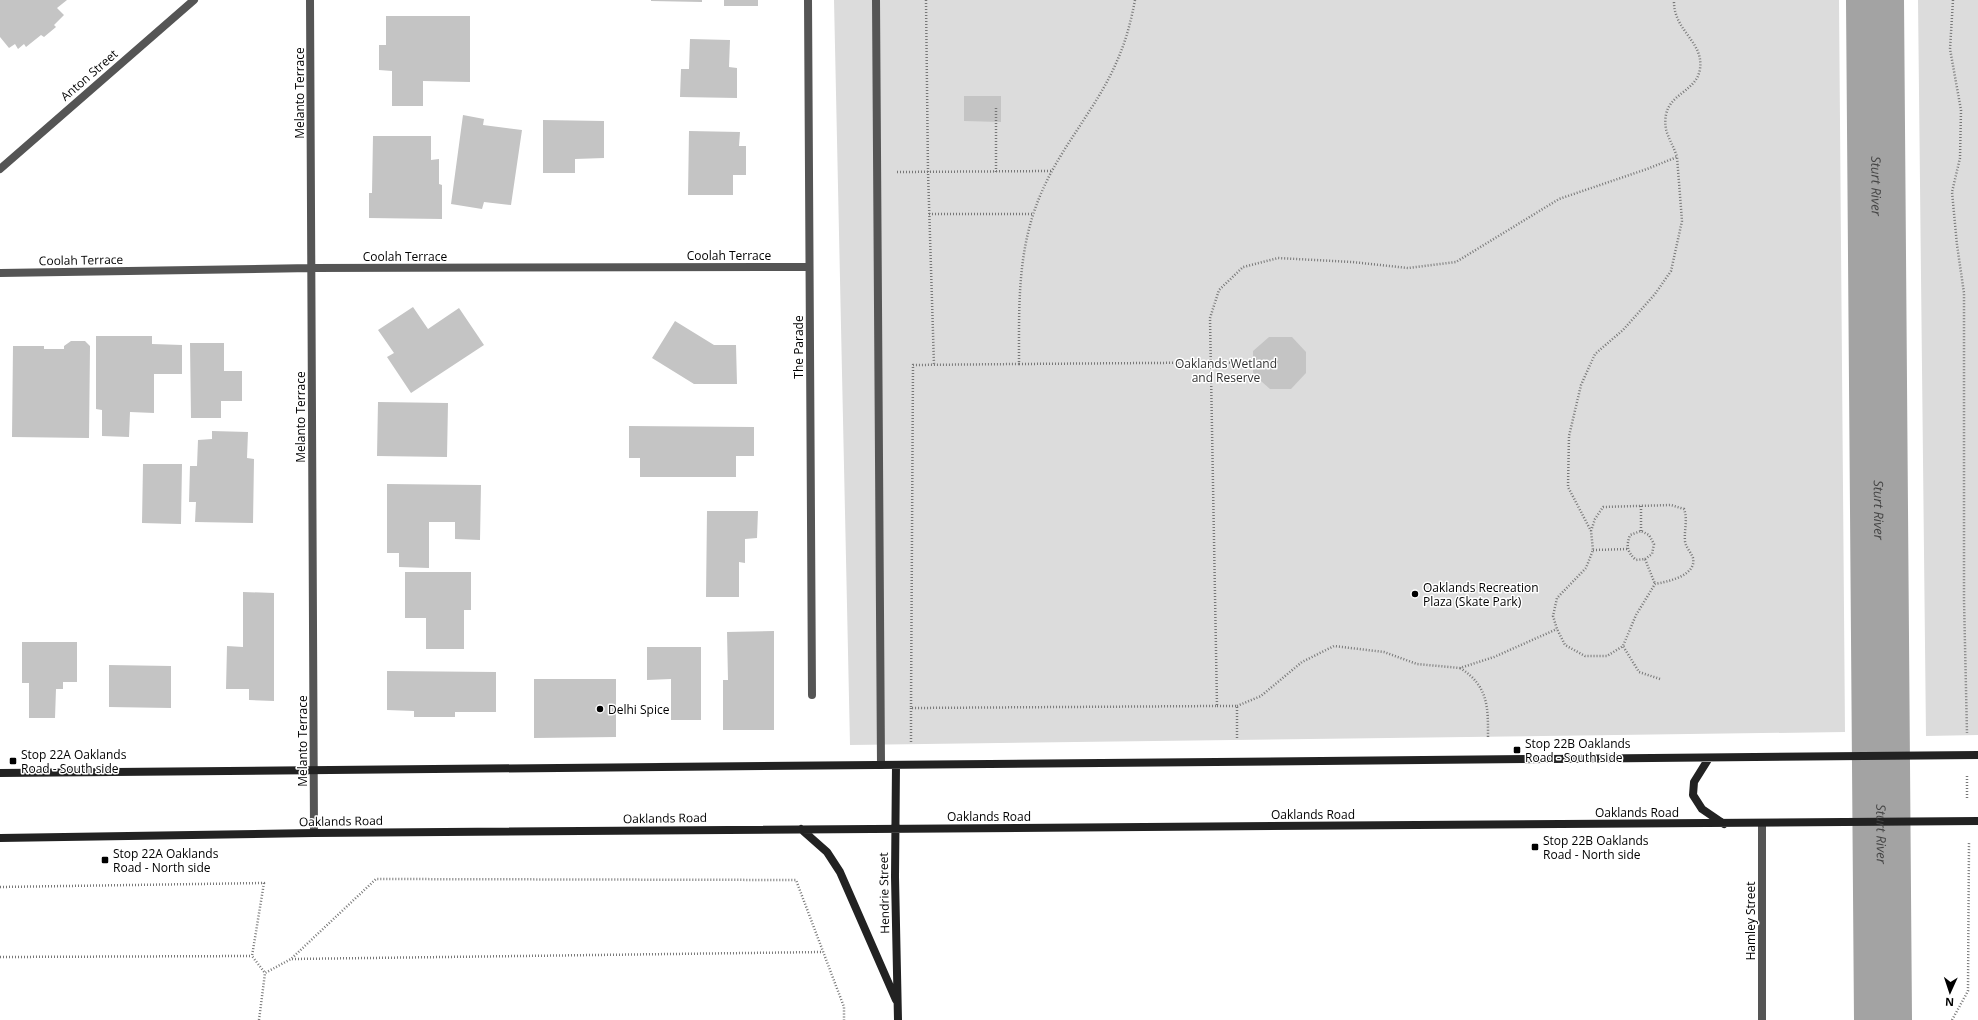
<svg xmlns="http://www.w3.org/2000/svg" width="1978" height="1020" font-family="'Open Sans',sans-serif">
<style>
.green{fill:#dcdcdc}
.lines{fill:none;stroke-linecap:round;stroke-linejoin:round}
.river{stroke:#a3a3a3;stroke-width:58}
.building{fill:#c4c4c4}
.path{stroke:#777;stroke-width:2.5;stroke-dasharray:1 2;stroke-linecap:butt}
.lane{stroke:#555;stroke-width:8}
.street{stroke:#555;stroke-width:8}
.secondary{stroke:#222;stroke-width:8}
.poi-dot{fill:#000;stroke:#fff;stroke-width:1.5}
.labels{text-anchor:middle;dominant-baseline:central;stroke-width:3;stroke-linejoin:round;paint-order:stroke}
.street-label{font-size:12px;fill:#000;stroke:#fff}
.park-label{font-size:12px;fill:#333;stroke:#fff}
.poi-label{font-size:12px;fill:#000;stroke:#fff;text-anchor:start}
.water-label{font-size:13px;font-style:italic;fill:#444;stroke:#fff}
</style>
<rect width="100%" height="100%" fill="#fff"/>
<path class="green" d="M834,0H1839L1845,732L850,745Z
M1918,0H1978V735L1926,736Z"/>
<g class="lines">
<path class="river" id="s1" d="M1875,0L1883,1020"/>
</g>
<path class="building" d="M0,0H67L57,8L64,15L54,25L56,27L44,37L41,35L26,47L24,44L18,49L15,44L9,48L0,37Z
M651,0H702V2L651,1Z
M724,0H758V6H724Z
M386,16H470V82L423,81V106H392V71L379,70V45H386Z
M690,39L730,40L729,67L737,68V98L680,97L681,69H689Z
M964,96H1001V122L964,121Z
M463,115L484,119L483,125L522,130L511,205L484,202L482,209L451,204Z
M543,120L604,121V158L575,159V173H543Z
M689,131L740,132L739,146H746V175H733V195H688Z
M373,136H431V160L439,159V184L442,185V219L369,218V193H372Z
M413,307L428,329L459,308L484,345L411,393L387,357L394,353L378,330Z
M675,321L714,345H736L737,384H694L652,358Z
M96,336H152V344L182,345V374H154V413L130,412L129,437L102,436V410L96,409Z
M1269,337H1292L1306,352V373L1291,389H1270L1253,374V351Z
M71,341H85L90,346L89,438L12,437L13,346H44V349H64V346Z
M190,343H224V371H242V401H221V418H191Z
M378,402L448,403L447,457L377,456Z
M629,426L754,427V456H736V477H640V458H629Z
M212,431L248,432L247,458L254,459L253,523L195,522L196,502H189L190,466H197L198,440L212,439Z
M143,464H182L181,524L142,523Z
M387,484L481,485L480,540L455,539V522H429V568L399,567V553H387Z
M707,511H758L757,538L745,539V563L739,562V597H706Z
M405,572H471V610H464V649H426V618H405Z
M243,592L274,593V701L249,700V689H226L227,646L243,647Z
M774,631V730H723V680H728L727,632Z
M22,642H77V682H63V689H56L55,718H29V683H22Z
M647,647H701V720H671V679L647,680Z
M109,665L171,666V708L109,707Z
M387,671L496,672V712H455V717H414V711L387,710Z
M534,679H616V737L534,738Z"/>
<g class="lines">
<path class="path" d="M926,0L928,172L934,365
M1135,0C1131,21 1126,41 1117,61C1098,106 1063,144 1043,189C1017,246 1019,303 1019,364L913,365L911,708L1217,706L1210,318L1219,290L1243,267L1278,258L1352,262L1408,268L1456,262L1559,199L1647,169L1677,157C1674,147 1668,138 1666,129C1660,93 1696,95 1700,69C1704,41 1673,31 1674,0
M1953,0L1950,49L1961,110L1960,158L1952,192L1957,245L1964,293V600L1967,733
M897,172L1052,171
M996,172V108
M929,214H1034
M1019,364L1279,362
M1591,531L1595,519L1603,507L1671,505L1684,509C1688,520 1684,529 1685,541C1686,548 1691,552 1693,558C1697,576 1666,582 1655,584L1636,615L1623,646
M1641,531V505
M1593,550L1628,549
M1645,559L1652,554L1654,544L1649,535L1641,531L1630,535C1626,546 1627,552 1636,560L1645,559L1655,584
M1460,668C1489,686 1488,708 1488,738
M1660,679L1639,672L1623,646L1607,656H1585L1565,645L1557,629L1553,616L1557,598L1586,568L1593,550L1591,531L1568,487L1569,436L1581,385L1595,354L1623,330L1655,294L1671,271L1682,221L1677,157
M1217,706H1237V740
M1237,706L1261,696L1302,662L1334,646L1384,652L1417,664L1460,668L1494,657L1557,629
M911,708V744
M1967,776V799
M0,887L264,883L252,956L265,973L291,959L376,879L796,880L844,1007V1020
M0,957L252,956
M292,959L823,952
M259,1020L265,973
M1952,1020L1968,991L1969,842"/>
<path class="lane" d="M876,0L881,765"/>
<path class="street" d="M310,0L314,833
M808,0L812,695
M0,169L194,0
M0,273L312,268L809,267
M1762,1020V823"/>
<path class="secondary" d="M1709,758L1694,782L1693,795L1702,809L1724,824
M896,765L895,877L898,1020
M0,773L1978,755
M801,829L827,852L840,872L896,1000
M0,838L314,833L1978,821"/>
</g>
<g class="poi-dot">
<circle cx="1415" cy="594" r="4"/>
<circle cx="600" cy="709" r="4"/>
<rect x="1513" y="746" width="8" height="8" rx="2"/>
<rect x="9" y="757" width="8" height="8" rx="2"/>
<rect x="1531" y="843" width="8" height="8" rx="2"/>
<rect x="101" y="856" width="8" height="8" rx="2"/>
</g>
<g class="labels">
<g class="street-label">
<text transform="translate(89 75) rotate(-41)">Anton Street</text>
<text transform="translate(299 93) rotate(-90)">Melanto Terrace</text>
<text x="729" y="255">Coolah Terrace</text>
<text x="405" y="256">Coolah Terrace</text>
<text transform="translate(81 260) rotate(-1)">Coolah Terrace</text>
<text transform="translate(798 347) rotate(-90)">The Parade</text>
<text transform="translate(300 417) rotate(-90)">Melanto Terrace</text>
<text transform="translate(302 741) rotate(-90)">Melanto Terrace</text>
<text x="1637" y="812">Oaklands Road</text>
<text x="1313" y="814">Oaklands Road</text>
<text x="989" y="816">Oaklands Road</text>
<text transform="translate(665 818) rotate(-1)">Oaklands Road</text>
<text transform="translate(341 821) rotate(-1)">Oaklands Road</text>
<text transform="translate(884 893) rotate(-91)">Hendrie Street</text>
<text transform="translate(1750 921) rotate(-90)">Hamley Street</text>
</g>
<g class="park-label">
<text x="1226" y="363">Oaklands Wetland<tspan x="1226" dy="14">and Reserve</tspan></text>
</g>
<g class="poi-label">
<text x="1423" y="587">Oaklands Recreation<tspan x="1423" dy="14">Plaza (Skate Park)</tspan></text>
<text x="608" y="709">Delhi Spice</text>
<text x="1525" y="743">Stop 22B Oaklands<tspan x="1525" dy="14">Road - South side</tspan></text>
<text x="21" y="754">Stop 22A Oaklands<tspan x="21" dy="14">Road - South side</tspan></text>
<text x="1543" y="840">Stop 22B Oaklands<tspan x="1543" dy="14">Road - North side</tspan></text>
<text x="113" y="853">Stop 22A Oaklands<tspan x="113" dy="14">Road - North side</tspan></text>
</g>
<g class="water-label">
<text stroke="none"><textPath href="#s1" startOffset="186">Sturt River</textPath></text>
<text stroke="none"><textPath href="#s1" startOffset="510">Sturt River</textPath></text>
<text stroke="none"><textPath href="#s1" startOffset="834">Sturt River</textPath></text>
</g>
</g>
<g transform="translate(1950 992) rotate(183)" stroke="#ffffff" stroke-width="3" paint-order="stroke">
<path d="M0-3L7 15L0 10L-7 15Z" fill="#000000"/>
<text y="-6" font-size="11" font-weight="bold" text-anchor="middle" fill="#000000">N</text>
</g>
</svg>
